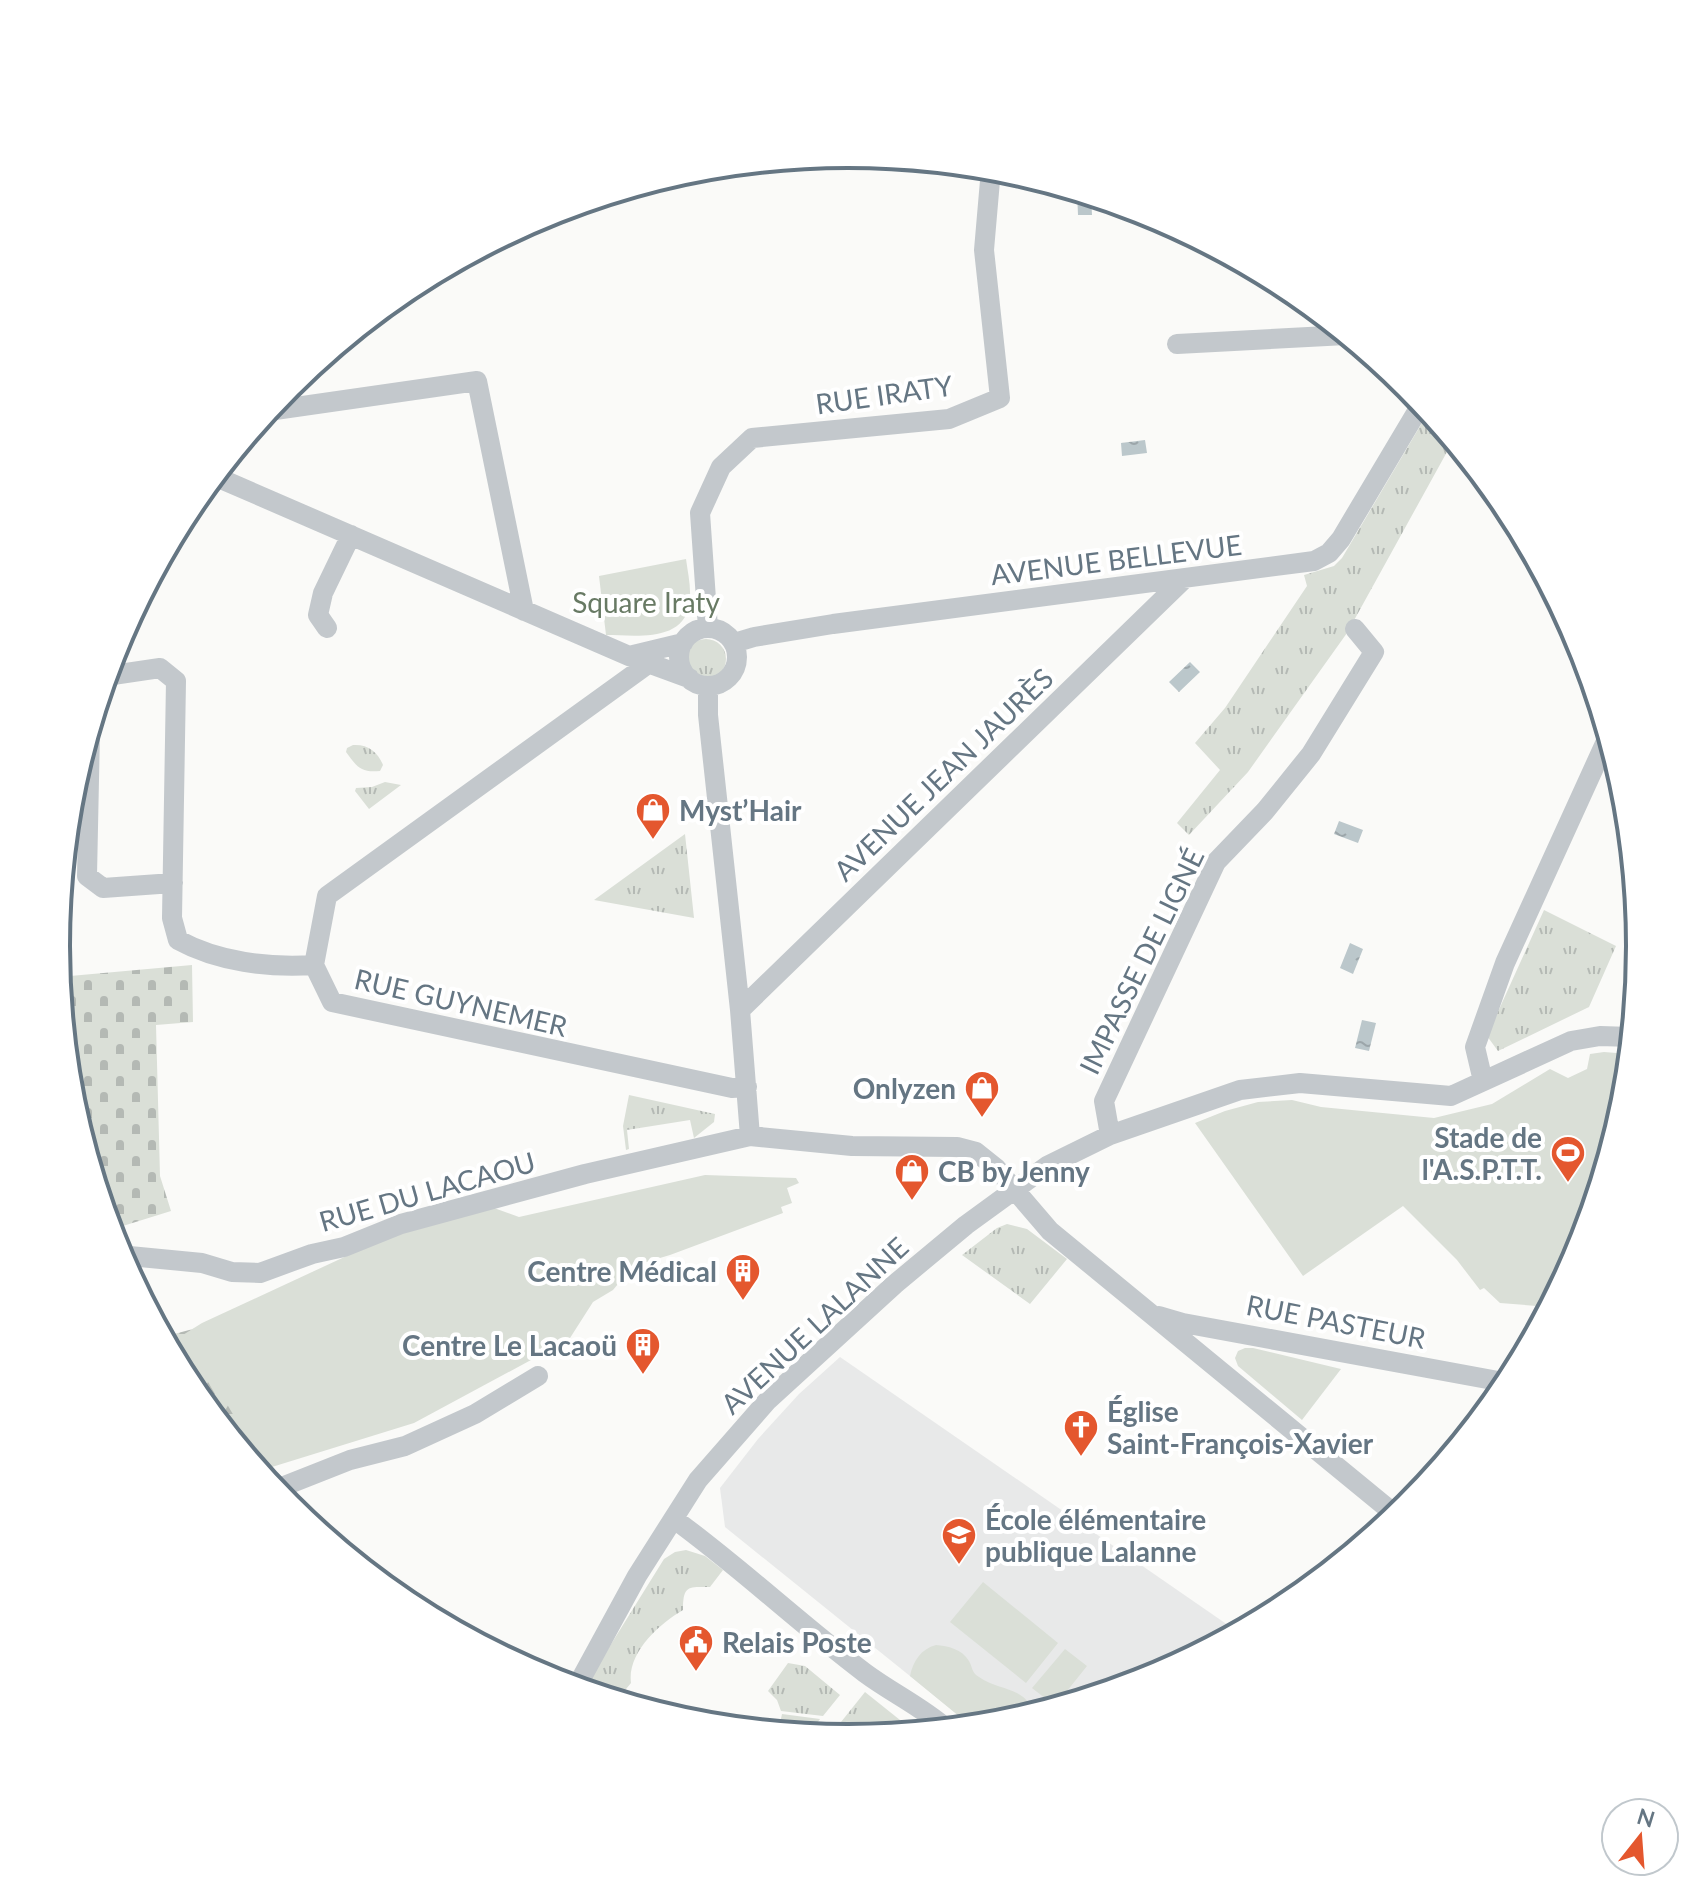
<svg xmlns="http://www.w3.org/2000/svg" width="1696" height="1893" font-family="Lato,sans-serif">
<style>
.built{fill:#e8e9e9}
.grass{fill:url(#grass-tufts)}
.forest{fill:url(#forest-firs)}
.cemetery{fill:url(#cemetery-stones)}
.park{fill:#dadfd7}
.water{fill:url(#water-ripples)}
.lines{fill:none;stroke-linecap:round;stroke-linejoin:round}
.minor{stroke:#c3c8cc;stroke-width:20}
.labels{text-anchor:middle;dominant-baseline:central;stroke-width:8;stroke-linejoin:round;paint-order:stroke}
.street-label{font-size:28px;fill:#657683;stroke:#fff}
.park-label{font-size:28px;fill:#687a64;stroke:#fff}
.poi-label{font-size:28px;font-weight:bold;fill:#657683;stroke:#fff;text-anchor:start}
.rim{fill:none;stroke:#657683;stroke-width:4}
</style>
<defs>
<pattern id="grass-tufts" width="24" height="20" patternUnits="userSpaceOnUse" patternTransform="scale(2)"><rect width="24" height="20" fill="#dadfd7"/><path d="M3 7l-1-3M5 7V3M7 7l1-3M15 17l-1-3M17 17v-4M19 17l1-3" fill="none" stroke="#b4b9b4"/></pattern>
<pattern id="forest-firs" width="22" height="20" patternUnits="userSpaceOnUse" patternTransform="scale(2)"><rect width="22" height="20" fill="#dadfd7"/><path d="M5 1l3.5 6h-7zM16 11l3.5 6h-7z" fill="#b4b9b4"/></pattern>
<pattern id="cemetery-stones" width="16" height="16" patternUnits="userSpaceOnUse" patternTransform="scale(2)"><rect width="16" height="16" fill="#dadfd7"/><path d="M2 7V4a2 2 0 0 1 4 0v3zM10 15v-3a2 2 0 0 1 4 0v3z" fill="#b4b9b4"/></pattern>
<pattern id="water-ripples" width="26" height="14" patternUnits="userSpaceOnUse" patternTransform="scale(2)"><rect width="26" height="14" fill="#bbc7cb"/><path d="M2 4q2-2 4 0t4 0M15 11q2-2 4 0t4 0" fill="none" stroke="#9ca6aa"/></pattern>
</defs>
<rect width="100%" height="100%" fill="#fafaf8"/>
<path class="built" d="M840,1357L1238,1632L1151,1678L1002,1723L972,1726L725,1527L720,1488L758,1439L799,1394Z"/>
<path class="grass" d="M1429,411L1453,441L1347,633L1248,772L1189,835L1177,823L1220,770L1195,743L1225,708L1307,586L1304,575L1334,566L1342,558Z
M686 659a20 20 0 1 1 40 0a20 20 0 1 1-40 0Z
M353,745C368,744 378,752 383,765L380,771C361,773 357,767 346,752L347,748Z
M385,782L401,785L369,809L355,791L356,788L372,787Z
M685,834L694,918L594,900Z
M1544,910L1616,946L1589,1007L1498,1051L1487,1036Z
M629,1095L715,1114L714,1122L694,1138L690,1120L627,1130L629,1149L626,1150L623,1126Z
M1007,1224L1027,1229L1067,1259L1030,1304L962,1255L997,1228Z
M686,1550L705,1556L723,1570L710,1587C688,1587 683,1585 683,1610C659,1624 627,1653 631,1683L617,1700L601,1695L590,1685V1678L664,1559L675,1552Z
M788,1663L805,1666L840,1695L823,1716L781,1711L777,1700L768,1691Z
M865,1692L915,1732L848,1738L829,1737Z
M782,1714L820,1719L808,1735L778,1732Z"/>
<path class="forest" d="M234,1318L273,1424L240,1448L189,1386L163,1337Z"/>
<path class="cemetery" d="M192,965L193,1022L156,1025L160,1176L171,1211L110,1230L71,1101L59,977Z"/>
<path class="park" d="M686,559C688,574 692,590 689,605C683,643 633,635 606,635L599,576Z
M1604,1052L1629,1054L1625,1101L1580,1250L1549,1307L1500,1303L1484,1288L1480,1290L1457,1260L1403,1206L1303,1276L1195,1123L1225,1111L1258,1102L1292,1100L1321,1107L1434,1118L1492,1104L1550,1069L1568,1078L1587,1069L1590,1054Z
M705,1175L796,1178L799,1183L787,1188L792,1203L781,1207L783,1213L670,1255L633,1266L613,1290L593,1302L563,1349L531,1360L414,1423L259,1471L244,1433L208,1372L170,1343L202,1323L366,1247L427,1224L494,1208L519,1217Z
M1245,1348H1253L1341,1369L1302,1420L1238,1366L1235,1358L1238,1351Z
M983,1582L1058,1643L1026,1683L950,1622Z
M936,1645C948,1646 962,1649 969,1661C973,1668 971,1672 979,1677C1001,1692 1022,1685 1035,1713L1002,1723L971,1726L910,1676C913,1661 921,1649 936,1645Z
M1065,1649L1087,1666L1055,1706L1032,1688Z"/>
<path class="water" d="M1077,192L1091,196L1092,215H1078Z
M1145,440L1147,453L1122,456L1121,443Z
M1190,662L1200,672L1179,692L1169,682Z
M1339,821L1363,830L1358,843L1334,834Z
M1350,943L1363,949L1353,974L1340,968Z
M1362,1020L1376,1023L1369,1051L1355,1048Z"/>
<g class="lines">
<path class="minor" d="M1177,344L1346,335
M268,411L477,381L524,611
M214,476L629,656L689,678
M327,628L318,615L323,593L351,535
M708,628L700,513L721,467L752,438L949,419L1000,398L984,250L991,169
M679 657a29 29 0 1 1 58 0a29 29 0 1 1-58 0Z
M734,643L754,637L833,624L1314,561L1329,553L1341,539L1422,403
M629,656L683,643
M648,664L327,896L314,965L332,1002L732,1088L747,1087
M106,676L160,668L176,681L172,918L178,940C218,962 269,968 314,965
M708,686V715L740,1010L750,1136
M90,731L87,876L103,888L173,883
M740,1010L1185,578
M1483,1081L1475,1047L1505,963L1608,737
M1110,1135L1104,1101L1216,862L1265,811L1311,754L1374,652L1355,629
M119,1255L202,1263L232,1272L260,1273L312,1254L344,1247L401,1224L585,1174L750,1136L852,1146L957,1147L976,1152L996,1168L1050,1231L1397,1516
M1159,1316L1183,1323L1509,1383
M274,1490L350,1460L405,1446L475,1414L538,1376
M674,1519C740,1567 800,1624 865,1673C892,1693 922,1707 947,1729
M576,1688L637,1576L698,1480L768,1400L895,1284L966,1225L1047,1166L1110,1135L1240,1090L1300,1083L1451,1096L1571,1041L1600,1036L1631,1037"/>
</g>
<defs>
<symbol id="shop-pin" viewBox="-11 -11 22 30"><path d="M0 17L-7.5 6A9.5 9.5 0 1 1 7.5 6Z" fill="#e4572e" stroke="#fff"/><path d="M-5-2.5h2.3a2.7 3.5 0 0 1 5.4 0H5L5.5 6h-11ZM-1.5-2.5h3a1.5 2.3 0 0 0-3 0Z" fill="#fff"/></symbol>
<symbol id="stadium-pin" viewBox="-11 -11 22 30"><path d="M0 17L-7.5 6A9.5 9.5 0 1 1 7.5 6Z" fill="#e4572e" stroke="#fff"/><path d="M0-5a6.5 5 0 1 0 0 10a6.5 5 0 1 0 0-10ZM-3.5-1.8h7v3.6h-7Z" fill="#fff"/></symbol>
<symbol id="building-pin" viewBox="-11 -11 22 30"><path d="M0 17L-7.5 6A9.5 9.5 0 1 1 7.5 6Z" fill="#e4572e" stroke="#fff"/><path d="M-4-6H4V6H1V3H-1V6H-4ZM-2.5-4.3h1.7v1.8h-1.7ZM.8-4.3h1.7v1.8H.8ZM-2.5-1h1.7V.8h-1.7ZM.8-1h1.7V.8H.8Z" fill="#fff"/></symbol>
<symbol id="church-pin" viewBox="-11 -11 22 30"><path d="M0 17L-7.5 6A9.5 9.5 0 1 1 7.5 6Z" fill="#e4572e" stroke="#fff"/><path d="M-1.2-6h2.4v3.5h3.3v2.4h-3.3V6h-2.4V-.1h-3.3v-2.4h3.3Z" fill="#fff"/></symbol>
<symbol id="school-pin" viewBox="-11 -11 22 30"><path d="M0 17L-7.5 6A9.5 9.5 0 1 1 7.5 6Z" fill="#e4572e" stroke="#fff"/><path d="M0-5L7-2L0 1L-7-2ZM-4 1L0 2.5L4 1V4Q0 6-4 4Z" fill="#fff"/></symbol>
<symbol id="civic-pin" viewBox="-11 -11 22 30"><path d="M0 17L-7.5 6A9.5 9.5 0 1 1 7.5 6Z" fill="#e4572e" stroke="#fff"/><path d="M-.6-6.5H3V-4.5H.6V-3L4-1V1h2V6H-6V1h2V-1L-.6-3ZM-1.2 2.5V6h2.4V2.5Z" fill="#fff"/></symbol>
</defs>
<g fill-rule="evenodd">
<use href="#shop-pin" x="633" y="790" width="40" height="54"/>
<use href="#shop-pin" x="962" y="1068" width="40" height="54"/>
<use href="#stadium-pin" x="1548" y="1133" width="40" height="54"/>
<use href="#shop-pin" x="892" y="1151" width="40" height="54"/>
<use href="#building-pin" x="723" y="1251" width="40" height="54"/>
<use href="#building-pin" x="623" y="1325" width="40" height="54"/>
<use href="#church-pin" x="1061" y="1407" width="40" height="54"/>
<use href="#school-pin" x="939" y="1515" width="40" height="54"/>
<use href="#civic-pin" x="676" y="1622" width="40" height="54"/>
</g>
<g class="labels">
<g class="street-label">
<text transform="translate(884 394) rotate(-8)">RUE IRATY</text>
<text transform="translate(1116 559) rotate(-7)">AVENUE BELLEVUE</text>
<text transform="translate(943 774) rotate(-44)">AVENUE JEAN JAURÈS</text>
<text transform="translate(1141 961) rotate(-64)">IMPASSE DE LIGNÉ</text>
<text transform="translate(461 1002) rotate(13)">RUE GUYNEMER</text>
<text transform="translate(427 1191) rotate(-16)">RUE DU LACAOU</text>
<text transform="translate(1336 1321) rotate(11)">RUE PASTEUR</text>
<text transform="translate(814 1325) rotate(-43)">AVENUE LALANNE</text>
</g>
<g class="park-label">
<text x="646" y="602">Square Iraty</text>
</g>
<g class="poi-label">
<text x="679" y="810">Myst’Hair</text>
<text x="956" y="1088" text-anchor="end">Onlyzen</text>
<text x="1542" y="1137" text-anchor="end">Stade de<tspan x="1542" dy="32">l'A.S.P.T.T.</tspan></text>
<text x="938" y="1171">CB by Jenny</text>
<text x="717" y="1271" text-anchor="end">Centre Médical</text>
<text x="617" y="1345" text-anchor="end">Centre Le Lacaoü</text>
<text x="1107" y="1411">Église<tspan x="1107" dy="32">Saint-François-Xavier</tspan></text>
<text x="985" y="1519">École élémentaire<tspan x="985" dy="32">publique Lalanne</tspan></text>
<text x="722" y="1642">Relais Poste</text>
</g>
</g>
<path d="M0 0H1696V1893H0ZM70 946a778 778 0 1 1 1556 0a778 778 0 1 1-1556 0Z" fill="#fff" fill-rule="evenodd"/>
<path class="rim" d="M70 946a778 778 0 1 1 1556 0a778 778 0 1 1-1556 0Z"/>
<g transform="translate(1640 1837) rotate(17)"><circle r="38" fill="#ffffff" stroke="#c1c8cd" stroke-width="2"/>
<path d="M0-6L14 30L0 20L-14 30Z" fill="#e4572e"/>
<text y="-12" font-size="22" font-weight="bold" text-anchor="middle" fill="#657683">N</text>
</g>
</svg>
